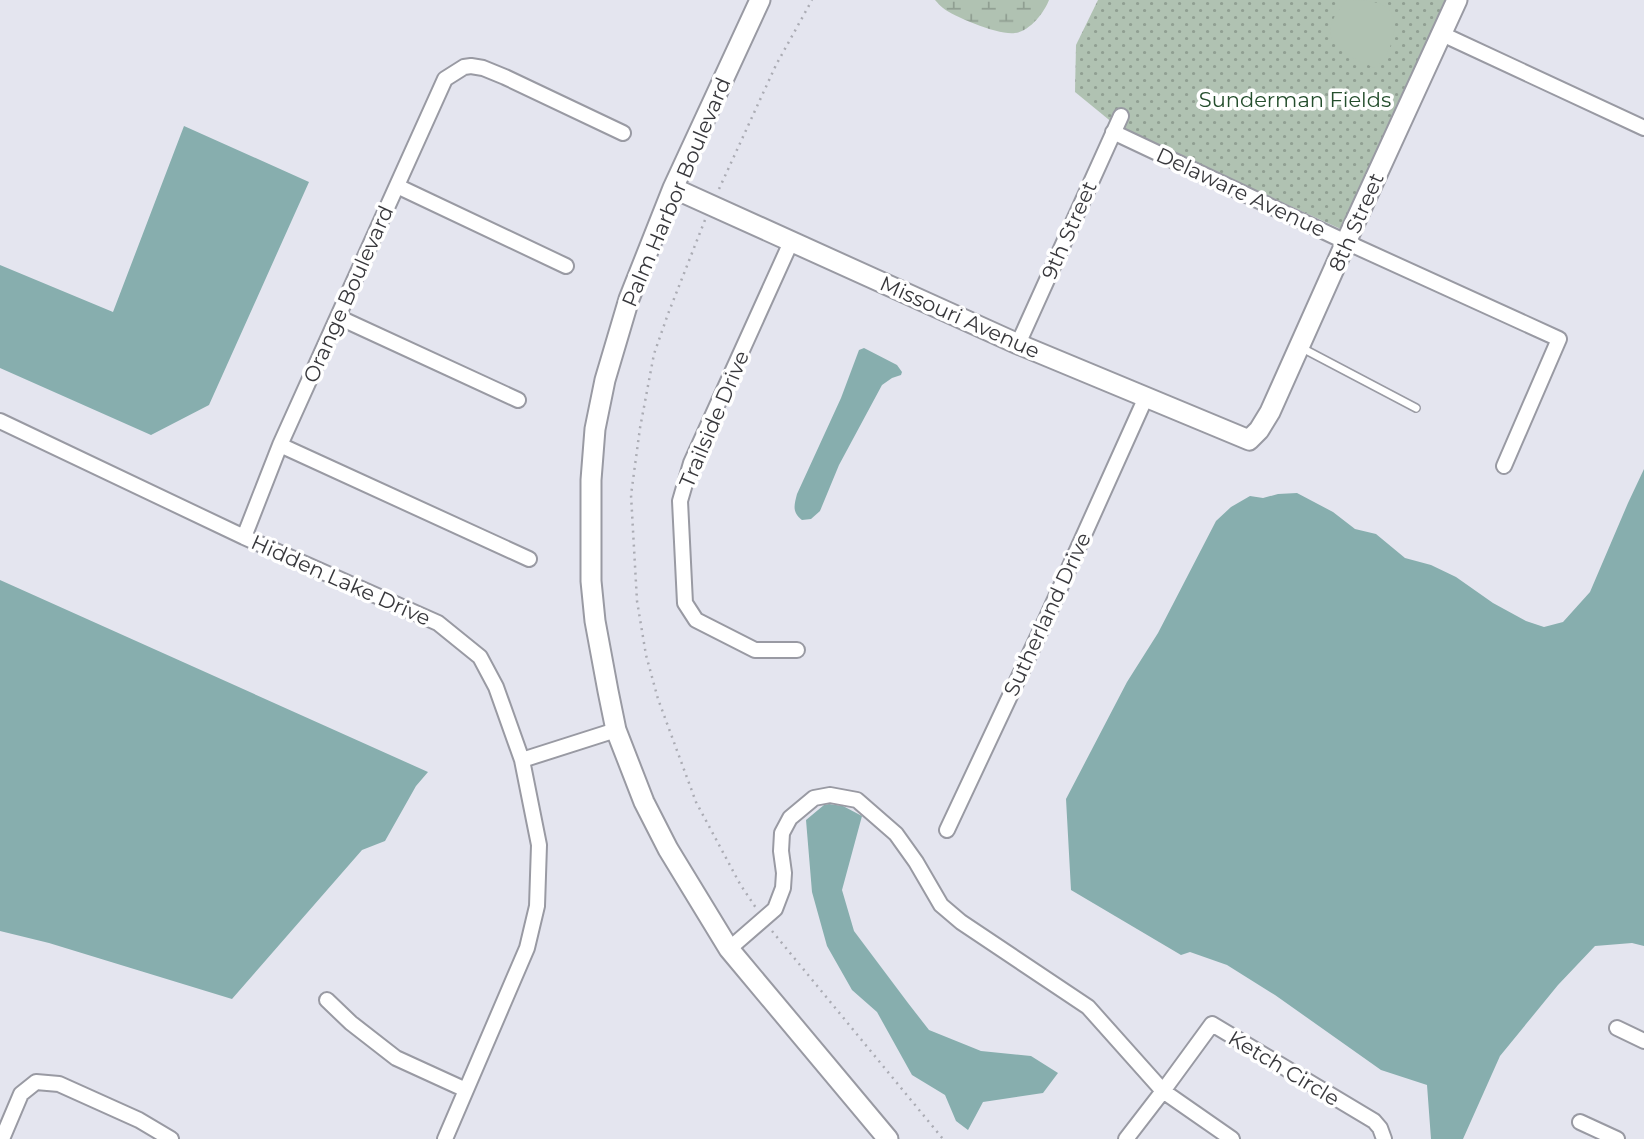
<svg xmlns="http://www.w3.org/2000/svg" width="1644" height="1139" font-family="Montserrat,sans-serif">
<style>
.wetland{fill:url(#wetland-marsh)}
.park{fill:url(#park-dots)}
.pitch{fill:#b0c2b2}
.water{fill:#87aeae}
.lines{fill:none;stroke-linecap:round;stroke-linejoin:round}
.lane-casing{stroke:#999aa3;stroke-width:10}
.street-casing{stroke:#999aa3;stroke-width:18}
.secondary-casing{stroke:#999aa3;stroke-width:23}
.path{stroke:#abacb4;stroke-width:2.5;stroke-dasharray:2 5;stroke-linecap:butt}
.lane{stroke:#fff;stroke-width:7}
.street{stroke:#fff;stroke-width:14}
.secondary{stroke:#fff;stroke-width:19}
.labels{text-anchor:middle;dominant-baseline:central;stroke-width:7;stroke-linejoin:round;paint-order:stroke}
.park-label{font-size:21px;fill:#254e2d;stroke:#fff}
.street-label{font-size:21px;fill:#38383c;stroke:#fff}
</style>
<defs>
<pattern id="wetland-marsh" width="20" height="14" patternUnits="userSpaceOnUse" patternTransform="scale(1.75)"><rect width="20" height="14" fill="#b0c2b2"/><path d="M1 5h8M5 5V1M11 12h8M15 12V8" fill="none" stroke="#909f92"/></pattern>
<pattern id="park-dots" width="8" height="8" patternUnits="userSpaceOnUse" patternTransform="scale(1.75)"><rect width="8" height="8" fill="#b0c2b2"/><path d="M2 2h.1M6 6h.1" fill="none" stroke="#909f92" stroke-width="1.8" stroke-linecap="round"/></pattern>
</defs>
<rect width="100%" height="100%" fill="#e4e5ef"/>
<path class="wetland" d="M935,0H1049C1044,13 1030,31 1015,33C1001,36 954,17 943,8C940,6 938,3 935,0Z"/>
<path class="park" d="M1098,0H1453L1345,231L1119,128L1075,92L1076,45Z"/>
<path class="pitch" d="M1347,0C1360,0 1378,0 1389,9C1402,24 1389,59 1375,68C1339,52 1311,39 1347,0Z"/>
<path class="water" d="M184,126L309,182L209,405L151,435L0,368V265L113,312Z
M864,348L897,365L902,372L901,375L892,378L882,385L839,465L820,511L811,519L802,520C792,512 794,506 797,494L841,398L859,350Z
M1644,469V946L1632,943L1595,946L1558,985L1500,1056L1463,1139H1431L1427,1085L1381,1070L1275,995L1227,965L1190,952L1181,955L1071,890L1066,799L1127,682L1158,633L1216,521L1231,507L1250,496L1263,498L1278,494L1297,493L1333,512L1355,529L1376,534L1405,558L1431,565L1456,577L1493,603L1526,621L1544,627L1563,622L1590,592L1628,503Z
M0,580L428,772L416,786L385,841L362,850L232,999L49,943L0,931Z
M829,804L843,806L862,816L842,890L854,931L908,1003L929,1030L981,1051L1031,1056L1058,1073L1043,1093L983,1102L968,1130L956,1121L945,1095L912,1075L877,1012L852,990L827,946L812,892L806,820L824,805Z"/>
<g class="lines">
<defs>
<path id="lane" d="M1302,348L1416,408"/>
<path id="street" d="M1442,34L1644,128
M1113,132L1346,242L1559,339L1504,466
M397,186L566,266
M791,242L691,463L680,501L685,603L696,620L755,650H797
M338,317L518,400
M1018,344L1121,116
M0,421L244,537L438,623L480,657L496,687L522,760L539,845L537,906L527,948L445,1139
M280,445L529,559
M244,537L280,445L445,79L464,67L471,66L483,68L505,77L623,133
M522,760L616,730
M947,830L1047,617L1146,397
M729,949L775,909L783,888L784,873L781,851L782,833L790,818L814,798L830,795L857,800L896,834L916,862L941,905L961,922L1088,1007L1163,1091L1126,1139
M327,1000L351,1023L396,1058L466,1090
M1617,1028L1644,1041
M1580,1122L1617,1139
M2,1139L21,1094L36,1082L59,1084L139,1120L171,1139
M1232,1139L1163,1091L1212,1024L1374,1121L1380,1128L1384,1139"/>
<path id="secondary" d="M760,0L673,188L629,299L605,380L595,429L591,480V581L595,621L608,691L616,730L644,802L668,849L729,949L888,1139
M673,188L1018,344L1249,440L1259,430L1270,412L1346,242L1457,0"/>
</defs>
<use href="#lane" class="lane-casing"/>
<use href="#street" class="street-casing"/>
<use href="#secondary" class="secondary-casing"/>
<path class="path" d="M719,189L776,65L812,0
M705,220L668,314L654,354L640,428L631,495L637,601L646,655L658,699L696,802L740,884L756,908
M772,931L943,1139"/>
<use href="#lane" class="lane"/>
<use href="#street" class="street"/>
<use href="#secondary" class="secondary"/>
</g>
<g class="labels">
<g class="park-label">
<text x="1295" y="99">Sunderman Fields</text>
</g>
<g class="street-label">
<text transform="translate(676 192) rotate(-67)">Palm Harbor Boulevard</text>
<text transform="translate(1241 192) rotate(25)">Delaware Avenue</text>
<text transform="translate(1356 222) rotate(-66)">8th Street</text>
<text transform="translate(1069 230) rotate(-66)">9th Street</text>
<text transform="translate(348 294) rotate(-66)">Orange Boulevard</text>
<text transform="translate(960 317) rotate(24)">Missouri Avenue</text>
<text transform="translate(714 419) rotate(-67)">Trailside Drive</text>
<text transform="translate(341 580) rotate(24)">Hidden Lake Drive</text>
<text transform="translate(1047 614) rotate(-65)">Sutherland Drive</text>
<text transform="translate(1284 1068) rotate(31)">Ketch Circle</text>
</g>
</g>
</svg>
